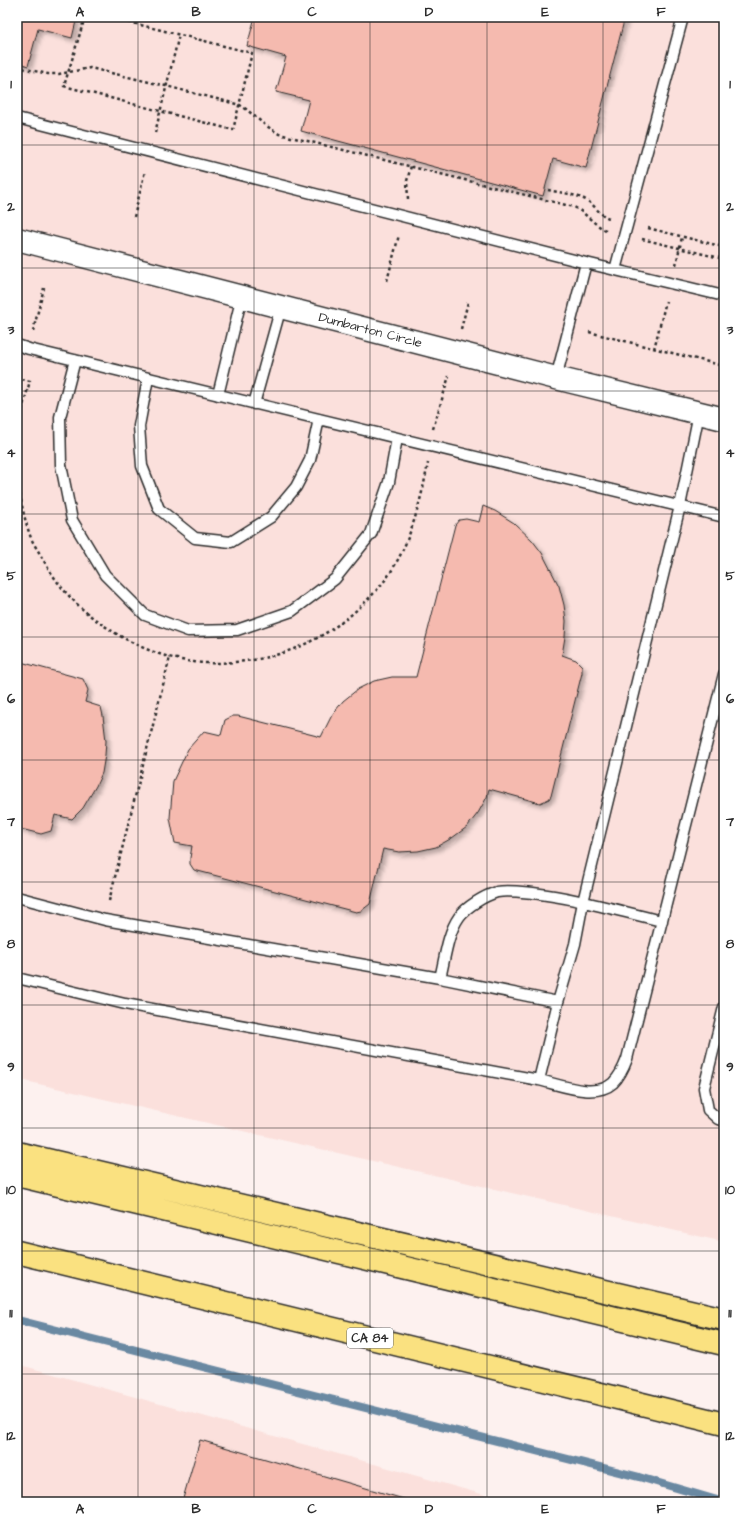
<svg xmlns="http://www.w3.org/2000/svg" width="741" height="1519" font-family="'Architects Daughter',sans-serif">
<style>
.built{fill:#fbe0dc}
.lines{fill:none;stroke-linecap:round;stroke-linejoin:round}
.stream{stroke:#6b89a2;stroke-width:8}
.building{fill:#f5baaf;stroke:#2b2b2b;filter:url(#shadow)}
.service-casing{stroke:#2b2b2b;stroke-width:13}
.tertiary-casing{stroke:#2b2b2b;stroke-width:25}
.motorway-casing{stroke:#2b2b2b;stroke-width:25}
.path{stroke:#2b2b2b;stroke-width:2.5;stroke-dasharray:3 3;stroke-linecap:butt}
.service{stroke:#fff;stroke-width:10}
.tertiary{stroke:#fff;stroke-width:22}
.motorway{stroke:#fae180;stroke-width:22}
.grid{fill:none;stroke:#2b2b2b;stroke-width:1;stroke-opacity:0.55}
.labels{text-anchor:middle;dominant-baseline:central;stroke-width:3;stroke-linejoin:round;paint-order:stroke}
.shield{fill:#fff;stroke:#6b6b6b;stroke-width:1}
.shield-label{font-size:12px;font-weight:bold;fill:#2b2b2b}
.street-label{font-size:13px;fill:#2b2b2b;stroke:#fff}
.neatline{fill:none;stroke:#2b2b2b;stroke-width:1.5}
.grid-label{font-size:13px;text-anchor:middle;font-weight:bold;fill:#2b2b2b}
</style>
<defs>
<filter id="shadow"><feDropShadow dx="3.5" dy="3.5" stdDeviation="2" flood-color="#0004"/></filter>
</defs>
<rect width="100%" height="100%" fill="#fdf1ef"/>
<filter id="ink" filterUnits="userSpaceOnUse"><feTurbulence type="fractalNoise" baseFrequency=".025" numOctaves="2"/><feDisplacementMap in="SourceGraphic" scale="8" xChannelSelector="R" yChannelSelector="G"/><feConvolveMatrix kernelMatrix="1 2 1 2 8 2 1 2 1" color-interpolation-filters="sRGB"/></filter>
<g filter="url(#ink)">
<path class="built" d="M17,17H724V1242L17,1079Z
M17,1364L510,1502H17Z"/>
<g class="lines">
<path class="stream" d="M17,1320L639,1477L724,1502"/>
</g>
<path class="building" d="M17,17H77L72,38L38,29L28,66L17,62Z
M255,17H625L586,168L553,159L543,196L301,131L309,100L276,92L286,57L247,46Z
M483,506L495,511L514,523L532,540L542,553L559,586L564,605L566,621L565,637L562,655L576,660L582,666V673L551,796L549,799L540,803L489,789L487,797L478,813L467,827L452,838L436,847L418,851L399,852L383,849L370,904L361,911L356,912L194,870L190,864V858L192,846L175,843L170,818L173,781L188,749L204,731L221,735L225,720L233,716H238L321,737L332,715L343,701L358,689L374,681L392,677H416L455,525L459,520L466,519L479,522Z
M17,661L83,679L88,690L85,702L101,707L103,716L106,741L105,755L102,773L96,786L83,808L72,819L55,815L51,831L41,834L17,828Z
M200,1440L414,1502H182Z"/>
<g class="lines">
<defs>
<path id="service" d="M17,118L586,263L724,296
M615,270L683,17
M17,345L29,349L724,517
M75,360L60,417L61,465L72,520L105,575L145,615L188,631L237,630L292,611L335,579L371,534L389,482L397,438
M148,378L139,426L142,466L159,509L195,538L231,542L271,517L296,487L310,460L319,419
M556,378L586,263
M218,395L242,296
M254,404L281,307
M17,897L105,920L440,978L558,1002L575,944L583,902L680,506L699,413
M17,978L125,1004L539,1080C561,1085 595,1099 613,1083C620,1076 624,1067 627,1059L724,674
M440,978C445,959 447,934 459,917C466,907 484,896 497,892C508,890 522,892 533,893C577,898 619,911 662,921
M724,1007L704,1088L708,1110L718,1119L724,1120
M539,1080L558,1002"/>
<g id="tertiary">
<path id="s1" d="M17,239L556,378L724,419"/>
</g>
<path id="motorway" d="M17,1153L724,1319
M17,1175L724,1344
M17,1252L724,1424"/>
</defs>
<use href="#service" class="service-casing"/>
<use href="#tertiary" class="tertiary-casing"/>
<use href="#motorway" class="motorway-casing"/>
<path class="path" d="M85,17L64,86L233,130L252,53L109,17
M17,67L48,74H59L90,68L166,86L240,105L246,109L265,125L279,134L574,207C586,213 594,225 606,230
M155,133L179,35
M548,190C561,193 578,194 589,202C596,207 600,215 609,218
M408,199L407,181L411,166
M134,217L145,171
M648,228L724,247
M642,239L724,259
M676,265L682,237
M387,281L399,235
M461,329L468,302
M33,331L44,288
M589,332L724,366
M654,349L666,301
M433,429L449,376
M17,440L21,413L30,381L21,379
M17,470C19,493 23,516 31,538C33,543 37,549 40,554C55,582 73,604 99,622C126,642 160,658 194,662C207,664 221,663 235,662C293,658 343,630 381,585C407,555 421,503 428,463
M109,901L170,657"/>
<use href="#service" class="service"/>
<use href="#tertiary" class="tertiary"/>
<use href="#motorway" class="motorway"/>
</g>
</g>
<path class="grid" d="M138,17V1502M254,17V1502M370,17V1502M487,17V1502M603,17V1502M17,145H724M17,268H724M17,391H724M17,514H724M17,637H724M17,760H724M17,882H724M17,1005H724M17,1128H724M17,1251H724M17,1374H724"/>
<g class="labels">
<rect class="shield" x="347" y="1328" width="46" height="20" rx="3"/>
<g class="shield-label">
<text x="370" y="1338">CA 84</text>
</g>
<g class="street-label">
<text stroke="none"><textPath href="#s1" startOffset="365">Dumbarton Circle</textPath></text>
</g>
</g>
<rect width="741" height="1519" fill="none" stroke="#fff" stroke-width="44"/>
<rect x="22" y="22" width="697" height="1475" class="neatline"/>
<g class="grid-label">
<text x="80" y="16">A</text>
<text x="196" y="16">B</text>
<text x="312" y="16">C</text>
<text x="429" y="16">D</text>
<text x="545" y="16">E</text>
<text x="661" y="16">F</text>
<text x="11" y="88">1</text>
<text x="730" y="88">1</text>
<text x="11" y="211">2</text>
<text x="730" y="211">2</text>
<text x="11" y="334">3</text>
<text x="730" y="334">3</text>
<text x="11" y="457">4</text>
<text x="730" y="457">4</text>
<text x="11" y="580">5</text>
<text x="730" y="580">5</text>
<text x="11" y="703">6</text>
<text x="730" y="703">6</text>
<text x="11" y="826">7</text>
<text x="730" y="826">7</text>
<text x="11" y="948">8</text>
<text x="730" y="948">8</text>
<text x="11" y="1071">9</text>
<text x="730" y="1071">9</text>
<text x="11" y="1194">10</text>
<text x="730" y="1194">10</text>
<text x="11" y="1317">11</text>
<text x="730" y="1317">11</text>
<text x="11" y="1440">12</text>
<text x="730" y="1440">12</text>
<text x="80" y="1513">A</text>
<text x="196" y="1513">B</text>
<text x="312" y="1513">C</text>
<text x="429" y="1513">D</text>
<text x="545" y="1513">E</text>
<text x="661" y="1513">F</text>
</g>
</svg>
